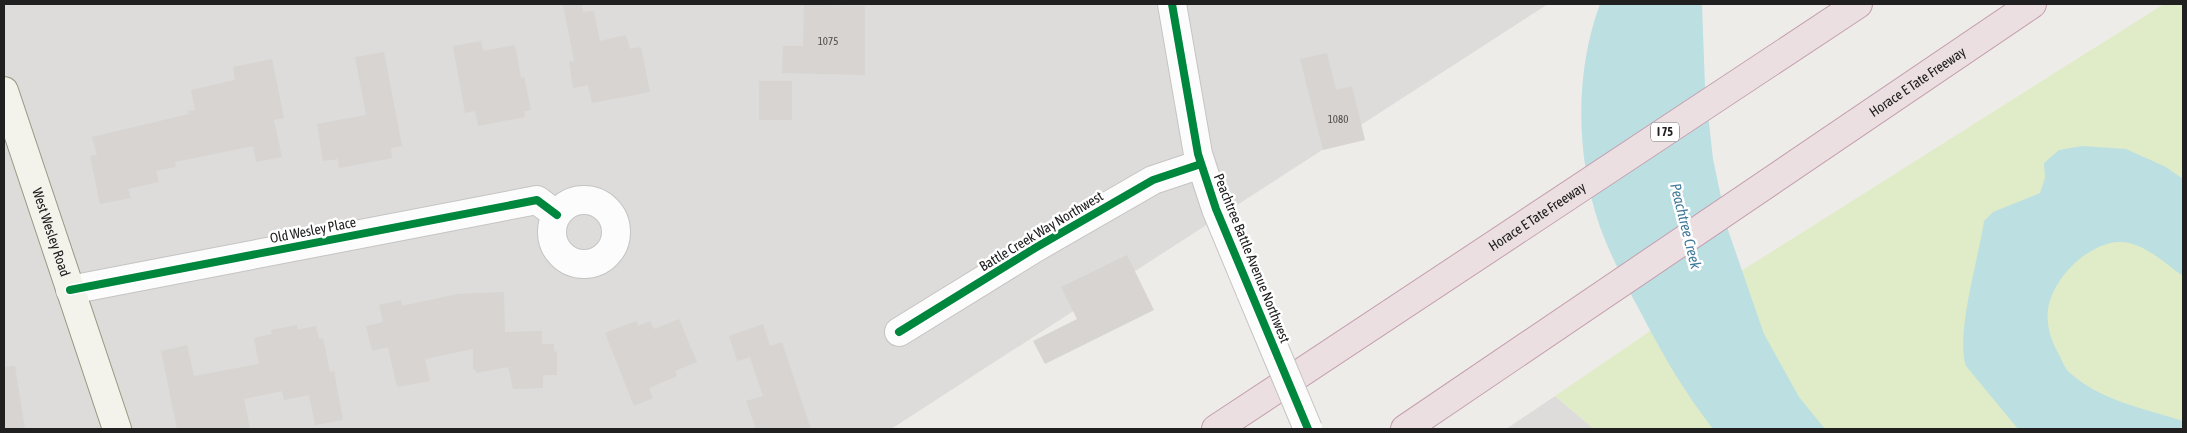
<svg xmlns="http://www.w3.org/2000/svg" width="2187" height="433" font-family="'Asap Condensed',sans-serif">
<style>
.residential{fill:#dddcda}
.grass{fill:#e0ecc7}
.water{fill:#bcdfe2}
.building{fill:#d7d4d1}
.lines{fill:none;stroke-linecap:round;stroke-linejoin:round}
.street-casing{stroke:#c5c4c3;stroke-width:30}
.secondary-casing{stroke:#999880;stroke-width:30}
.highway-casing{stroke:#c49faf;stroke-width:30}
.street{stroke:#fcfcfc;stroke-width:28}
.secondary{stroke:#f4f3eb;stroke-width:28}
.highway{stroke:#ebdfe2;stroke-width:28}
.street-bridge-casing{stroke:#c5c4c3;stroke-width:30;stroke-linecap:butt}
.street-bridge{stroke:#fcfcfc;stroke-width:28}
.cycleway-casing{stroke:#fff;stroke-width:11}
.cycleway{stroke:#00873e;stroke-width:8}
.labels{text-anchor:middle;dominant-baseline:central;stroke-width:5;stroke-linejoin:round;paint-order:stroke}
.number-label{font-size:11px;fill:#4e4d4c}
.shield{fill:#fff;stroke:#636363;stroke-width:1}
.shield-label{font-size:12px;font-weight:bold;fill:#202020}
.street-label{font-size:14px;fill:#202020;stroke:#fff}
.water-label{font-size:15px;font-style:italic;fill:#417a9b;stroke:#fff}
</style>
<rect width="100%" height="100%" fill="#eeece9"/>
<path class="residential" d="M4,4H1548L891,429H4Z
M1555,396L1594,429H1506Z"/>
<path class="grass" d="M2164,4H2183V429H1594L1555,396L1700,297Z"/>
<path class="water" d="M1600,4H1702L1705,87L1713,159L1728,230L1764,334L1799,397L1825,429H1713C1685,393 1662,354 1641,313C1626,285 1611,257 1600,227C1576,157 1574,74 1600,4Z
M2082,146L2126,149L2166,167L2183,179V276C2164,263 2142,240 2117,242C2086,245 2052,279 2048,310C2046,325 2051,340 2058,353C2062,359 2064,368 2070,373C2100,400 2142,408 2180,420L2183,422V429H2018L1966,366C1955,334 1979,257 1984,221L1993,212L2040,193L2045,178L2044,163L2059,150Z"/>
<path class="building" d="M563,4H582L583,12L594,11L600,41L626,35L630,49L641,47L650,92L592,103L588,85L573,88L569,62L574,61Z
M804,5L865,6V75L782,73L783,46H803Z
M481,41L483,51L515,45L521,78L524,77L531,110L524,111L525,117L478,126L475,111L465,113L453,46Z
M384,52L402,146L391,148L392,158L339,168L338,159L323,161L317,124L366,115L355,57Z
M1327,53L1336,90L1352,86L1365,140L1323,150L1300,59Z
M272,59L284,118L274,120L282,157L256,162L253,146L175,162L176,167L156,171L159,182L128,189L131,198L100,204L90,156L97,155L92,137L189,114L188,111L195,110L191,90L235,80L233,67Z
M759,81H792V120H759Z
M1127,255L1154,310L1045,364L1033,341L1077,319L1061,287Z
M504,292L505,332L542,331V344H554V352L557,351V375H543V388L513,389L508,367L476,373V370H473V349L425,359L430,381L397,387L388,347L372,351L366,326L383,322L379,305L401,300L402,306L457,294Z
M679,319L697,362L675,371L677,376L649,388L653,398L634,406L605,333L636,321L638,326L650,321L654,329Z
M763,324L770,346L782,342L811,429H756L746,401L763,396L750,357L737,361L729,336Z
M297,325L298,330L316,326L319,339L323,338L330,372L334,371L343,420L315,425L309,395L284,400L282,391L244,399L250,429H177L161,351L187,345L194,376L259,364L254,338L272,334L271,330Z
M15,366L25,429H4V367Z"/>
<g class="lines">
<defs>
<path id="street" d="M1172,4L1198,154L1216,209L1251,293
M552 232a32 32 0 1 1 64 0a32 32 0 1 1-64 0Z
M70,290L537,200L557,215
M899,332L1035,248L1153,180L1201,164"/>
<g id="secondary">
<path id="s1" d="M4,91L117,429"/>
</g>
<g id="highway">
<path id="s2" d="M1216,429L1858,4"/>
<path id="s3" d="M1405,429L2032,4"/>
</g>
</defs>
<use href="#street" class="street-casing"/>
<use href="#secondary" class="secondary-casing"/>
<use href="#highway" class="highway-casing"/>
<use href="#street" class="street"/>
<use href="#secondary" class="secondary"/>
<use href="#highway" class="highway"/>
<defs>
<path id="street-bridge" d="M1251,293L1308,429"/>
</defs>
<use href="#street-bridge" class="street-bridge-casing"/>
<use href="#street-bridge" class="street-bridge"/>
<defs>
<path id="cycleway" d="M1172,4L1198,154L1216,209L1308,429
M70,290L537,200L557,215
M899,332L1035,248L1153,180L1201,164"/>
</defs>
<use href="#cycleway" class="cycleway-casing"/>
<use href="#cycleway" class="cycleway"/>
</g>
<g class="labels">
<g class="number-label">
<text x="828" y="41">1075</text>
<text x="1338" y="119">1080</text>
</g>
<rect class="shield" x="1651" y="122.5" width="28" height="19" rx="4"/>
<g class="shield-label">
<text x="1665" y="132">I 75</text>
</g>
<g class="street-label">
<text stroke="none"><textPath href="#s3" startOffset="619">Horace E Tate Freeway</textPath></text>
<text stroke="none"><textPath href="#s2" startOffset="385">Horace E Tate Freeway</textPath></text>
<text transform="translate(313 230) rotate(-11)">Old Wesley Place</text>
<text transform="translate(1041 231) rotate(-31)">Battle Creek Way Northwest</text>
<text stroke="none"><textPath href="#s1" startOffset="149">West Wesley Road</textPath></text>
<text transform="translate(1252 258) rotate(68)">Peachtree Battle Avenue Northwest</text>
</g>
<g class="water-label">
<text transform="translate(1686 226) rotate(76)">Peachtree Creek</text>
</g>
</g>
<rect width="2187" height="433" fill="none" stroke="#202020" stroke-width="10"/>
</svg>
